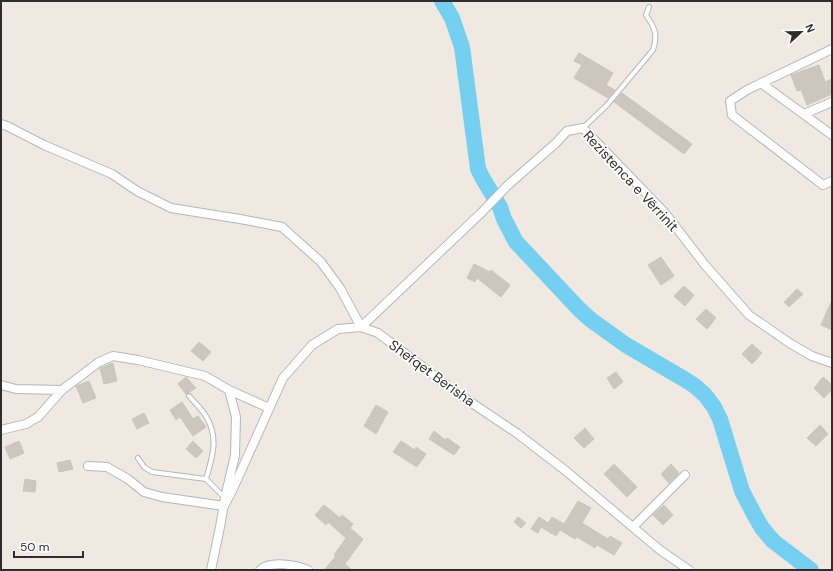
<svg xmlns="http://www.w3.org/2000/svg" width="833" height="571" font-family="'DM Sans',sans-serif">
<style>
.lines{fill:none;stroke-linecap:round;stroke-linejoin:round}
.river{stroke:#75cff0;stroke-width:16}
.building{fill:#cbc7bf;stroke:#cbc5ba}
.lane-casing{stroke:#b4b7c1;stroke-width:6}
.street-casing{stroke:#b4b7c1;stroke-width:10}
.lane{stroke:#fff;stroke-width:4}
.street{stroke:#fff;stroke-width:8}
.labels{text-anchor:middle;dominant-baseline:central;stroke-width:3.5;stroke-linejoin:round;paint-order:stroke}
.street-label{font-size:14px;fill:#2e2e2e;stroke:#fff}
</style>
<rect width="100%" height="100%" fill="#efe9e1"/>
<g class="lines">
<path class="river" d="M442,1L452,18L462,47L478,169L482,177L500,207L504,219L516,242L579,309L591,320L626,345L684,379L695,386L705,395L714,407L720,419L742,491L754,514L762,528L773,541L811,570"/>
</g>
<path class="building" d="M579,53L613,73L606,85L615,90L608,98L574,78L582,65L574,61Z
M819,65L825,82L832,79V94L807,105L801,90L797,91L791,75Z
M622,93L692,144L684,154L614,102Z
M661,257L674,276L661,285L648,265Z
M474,264L490,272L491,270L510,285L501,297L477,278L475,282L467,278Z
M684,286L694,295L685,306L674,296Z
M797,289L803,294L789,307L784,302Z
M832,300V330L821,325Z
M706,309L716,318L707,329L696,319Z
M199,342L211,352L203,361L191,351Z
M752,344L762,353L752,364L742,354Z
M113,363L117,381L104,384L100,368Z
M616,372L623,382L614,389L607,378Z
M186,377L196,388L186,394L178,384Z
M823,377L832,385V389L824,398L814,388Z
M89,381L96,398L83,403L76,386Z
M182,402L193,419L198,416L206,427L193,436L180,417L176,420L170,410Z
M376,405L388,412L376,434L364,426Z
M144,413L149,423L137,429L132,419Z
M820,425L828,434L816,446L807,438Z
M585,428L594,439L584,448L574,438Z
M434,431L445,440L447,438L460,447L454,455L429,439Z
M19,441L24,453L10,459L5,447Z
M193,441L203,451L196,458L186,449Z
M401,441L415,450L416,447L426,454L417,467L393,452Z
M70,460L73,469L59,472L57,463Z
M614,464L637,487L627,497L604,474Z
M671,464L679,473L669,483L661,474Z
M25,479L36,481L35,492L23,491Z
M578,501L591,508L582,523L608,539L610,536L622,543L614,555L597,545L595,548L577,537L575,539L560,530L556,536L541,527L538,533L531,529L539,517L548,523L552,517L564,524Z
M324,505L340,518L342,515L353,524L350,528L363,539L345,564L352,570H324L336,556L334,555L346,538L328,522L326,525L315,515Z
M664,505L673,515L663,525L653,515Z
M518,517L526,523L521,528L514,522Z"/>
<g class="lines">
<defs>
<path id="lane" d="M583,128L607,105L653,50C658,35 655,28 646,15L649,7
M189,396C195,403 203,410 207,418C219,439 212,458 206,479
M138,458L144,467L152,472L206,479L225,498"/>
<path id="street" d="M832,49L747,90L730,101L732,115L823,185L832,181
M761,83L832,135
M804,114L832,102
M1,124L7,126L44,145L112,174L137,191L171,208L240,219L282,227L321,262L340,288L361,327L481,213L508,185L556,143L567,131L583,128L665,213L705,265L749,315L791,344L812,356L832,363
M1,385L16,389L62,390
M229,390L269,408
M1,430L26,424L38,417L62,390L99,362L113,356L138,360L205,376L229,390L236,417L235,455L225,498L220,527L211,570
M88,466L107,467L128,479L144,492L162,497L224,506
M224,506L232,491L283,378L312,345L338,329L361,327L378,333L457,393L518,434L566,471L660,550L689,570
M633,527L685,475
M260,570C270,560 297,565 308,570"/>
</defs>
<use href="#lane" class="lane-casing"/>
<use href="#street" class="street-casing"/>
<use href="#lane" class="lane"/>
<use href="#street" class="street"/>
</g>
<g class="labels">
<g class="street-label">
<text transform="translate(631 181) rotate(47)">Rezistenca e Vërrinit</text>
<text transform="translate(432 373) rotate(36)">Shefqet Berisha</text>
</g>
</g>
<rect width="833" height="571" fill="none" stroke="#2e2e2e" stroke-width="4"/>
<g transform="translate(801 32) rotate(68)" stroke="#ffffff" stroke-width="3" paint-order="stroke">
<path d="M0-3L7 15L0 10L-7 15Z" fill="#2e2e2e"/>
<text y="-6" font-size="11" font-weight="bold" text-anchor="middle" fill="#2e2e2e">N</text>
</g>
<path d="M14 551v6h69v-6" fill="none" stroke="#2e2e2e" stroke-width="2"/>
<text x="20" y="551" font-size="12" fill="#2e2e2e" stroke="#ffffff" stroke-width="3" paint-order="stroke">50 m</text>
</svg>
